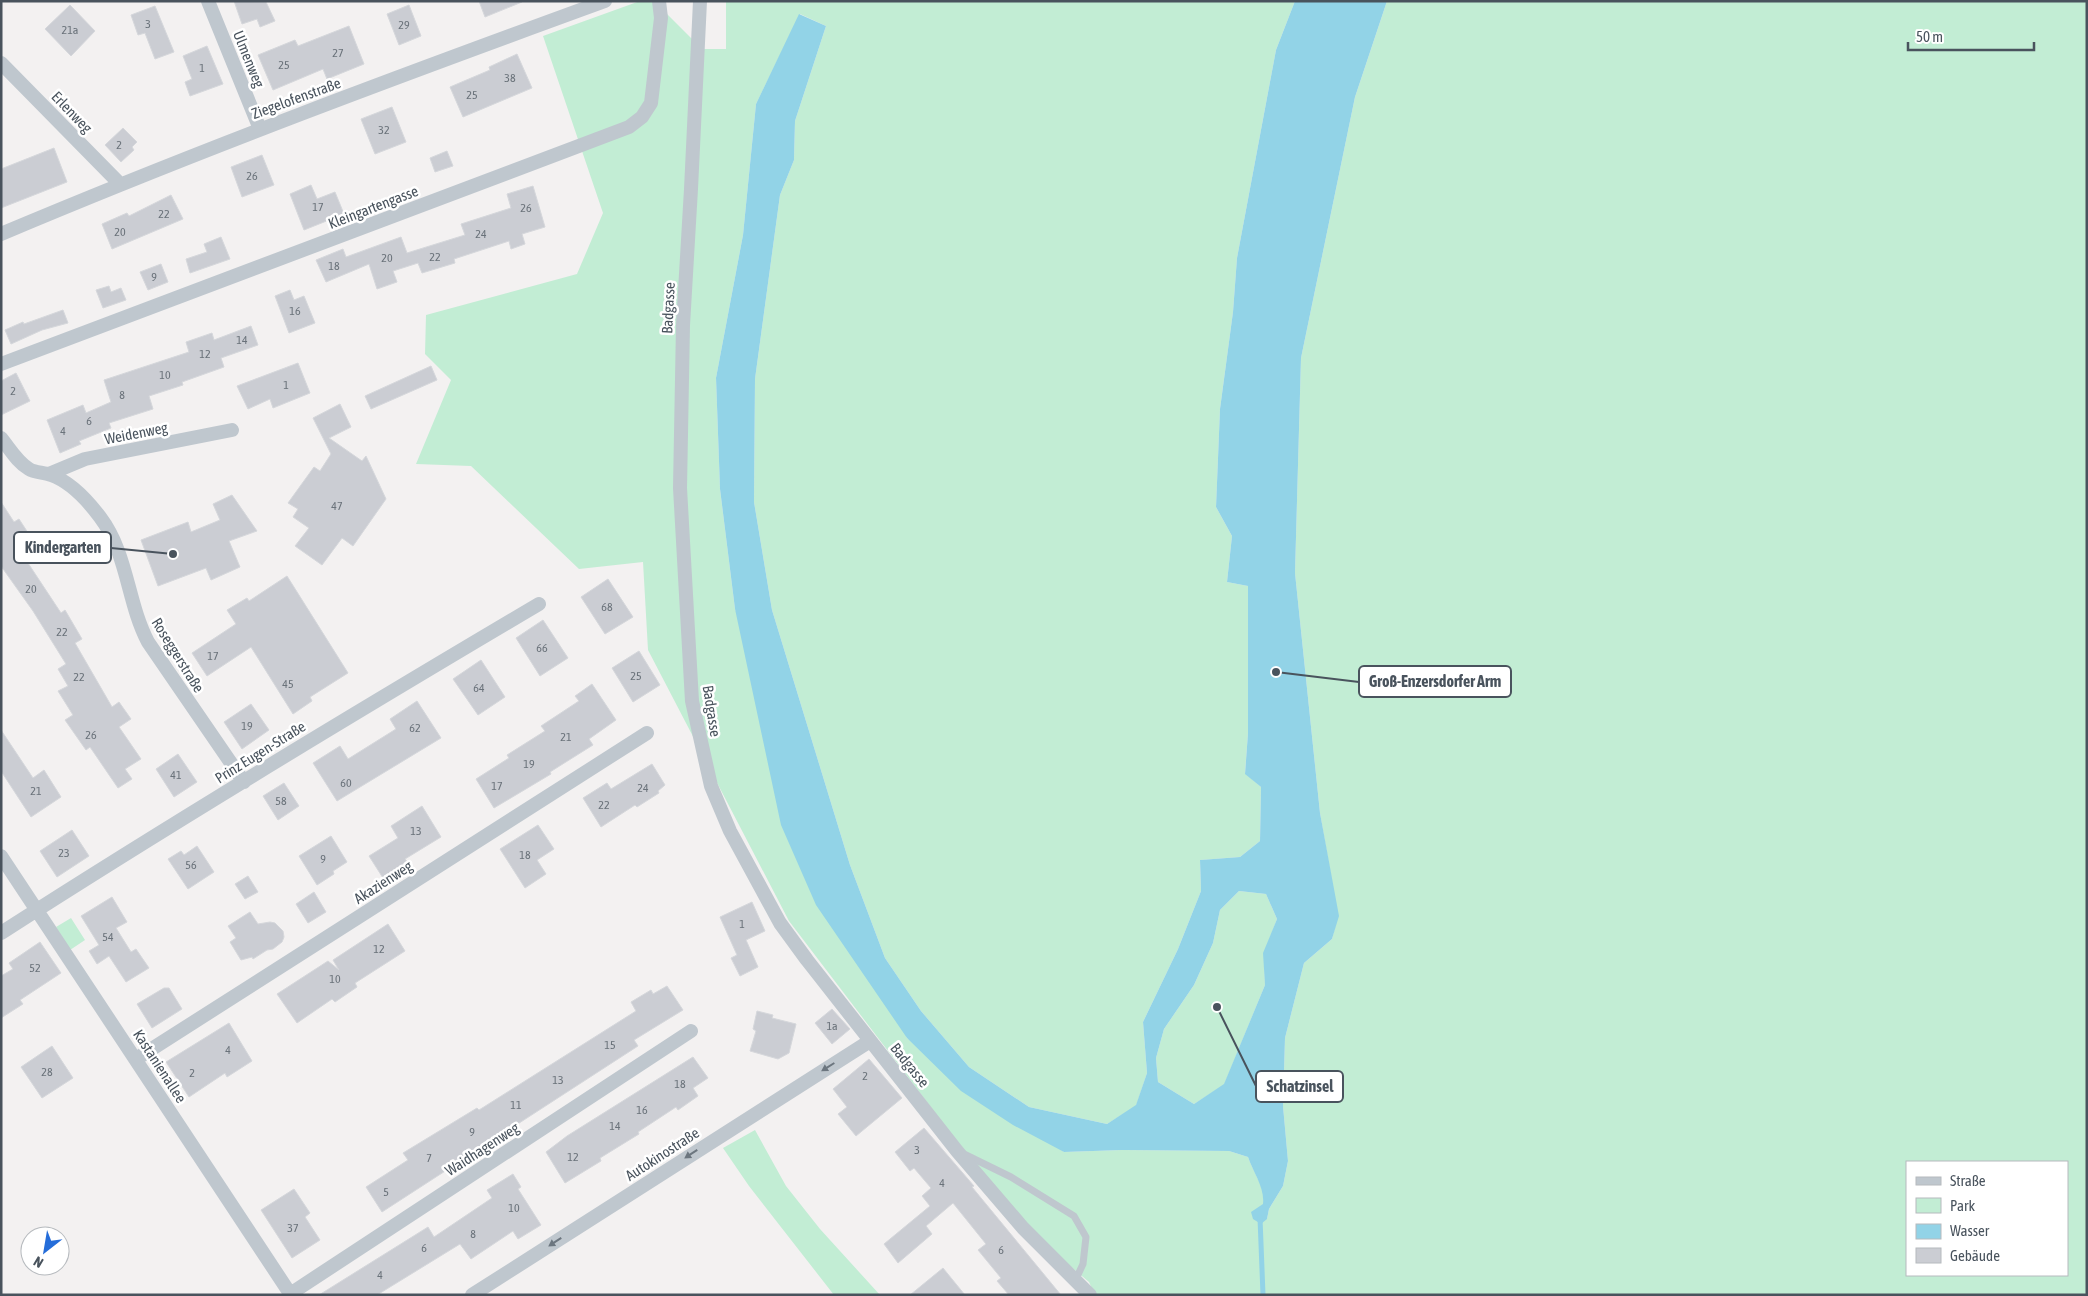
<svg xmlns="http://www.w3.org/2000/svg" width="2088" height="1296" font-family="'Asap Condensed',sans-serif">
<style>
.green{fill:#c2edd4;fill-rule:evenodd}
.water{fill:#92d3e7;fill-rule:evenodd}
.lines{fill:none;stroke-linecap:round;stroke-linejoin:round}
.stream{stroke:#92d3e7;stroke-width:5}
.building{fill:#cbcdd3;stroke:#d5d7db}
.service{stroke:#bfc7ce;stroke-width:7}
.minor{stroke:#bfc7ce;stroke-width:14}
.oneway{fill:#6c767f}
.labels{text-anchor:middle;dominant-baseline:central;stroke-width:5;stroke-linejoin:round;paint-order:stroke}
.number-label{font-size:12px;fill:#6a727a}
.street-label{font-size:15px;fill:#49535d;stroke:#fff}
.leader{fill:none;stroke:#49535d;stroke-width:2}
.callout-dot{fill:#49535d;stroke:#fff;stroke-width:2}
.callout{fill:#fff;stroke:#49535d;stroke-width:2}
.callout-label{font-size:16px;text-anchor:middle;font-weight:bold;fill:#49535d}
</style>
<rect width="100%" height="100%" fill="#f3f1f1"/>
<path class="green" d="M640,1H654L702,49H726V1H1295L1276,50L1237,258L1233,312L1220,409L1216,507L1232,536L1227,582L1248,586V733L1245,773L1261,787L1260,841L1240,857L1200,860L1201,891L1178,949L1143,1022L1147,1073L1136,1106L1107,1124L1029,1107L969,1067L921,1011L885,958L850,865L772,610L754,502L755,379L780,195L794,160L795,121L826,26L800,14L756,104L743,235L716,378L720,489L735,609L907,1038L1064,1152L1122,1150L1229,1151L1248,1157C1251,1166 1264,1189 1264,1195C1265,1204 1264,1210 1267,1219L1269,1209L1283,1186L1288,1161L1283,1106L1285,1038L1304,963L1332,939L1338,916L1320,813L1295,573L1301,358L1355,97L1387,1H2087V1295H1095L1089,1282L1038,1239L952,1135L789,921L648,650L643,562L579,569L471,466L416,464L451,380L425,354L426,315L577,274L603,213L543,36ZM1907,1162H2067V1275H1907Z
M1239,891L1266,894L1277,919L1264,953L1265,985L1224,1085L1194,1104L1158,1082L1156,1058L1164,1029L1194,985L1213,943L1220,910Z
M71,918L85,940L70,950L56,927Z
M755,1130L786,1186L820,1229L880,1295H834L749,1186L723,1148Z"/>
<path class="water" d="M1295,1H1387L1355,97L1301,358L1295,573L1320,813L1339,916L1332,939L1304,963L1285,1038L1283,1106L1288,1161L1283,1186L1269,1209L1267,1219L1261,1224L1253,1219L1251,1212L1263,1204C1265,1188 1253,1172 1248,1157L1229,1151L1122,1150L1064,1152L1013,1125L961,1091L907,1038L816,905L781,825L735,609L720,489L716,378L743,235L756,104L799,14L826,26L795,121L794,160L780,195L755,379L754,502L772,610L850,865L885,958L921,1011L969,1067L1029,1107L1107,1124L1136,1105L1147,1073L1143,1022L1178,949L1201,891L1200,860L1240,857L1260,841L1261,787L1245,774L1248,733V586L1227,582L1232,536L1216,507L1220,409L1233,312L1237,258L1276,50ZM1239,891L1266,894L1277,919L1263,953L1265,985L1224,1084L1194,1104L1158,1082L1156,1058L1164,1029L1194,985L1213,943L1220,910Z"/>
<g class="lines">
<path class="stream" d="M1260,1218L1263,1295"/>
</g>
<path class="building" d="M234,1L266,2L275,21L260,27L257,19L242,24Z
M479,1H521L522,2L485,17Z
M70,5L95,31L71,56L45,29Z
M409,5L421,36L399,45L387,14Z
M155,6L174,52L155,59L145,33L138,35L131,15Z
M349,26L364,64L327,79L323,69L273,90L258,55L295,40L298,46Z
M207,46L223,84L190,96L185,82L192,79L183,56Z
M517,54L532,88L463,117L450,87L490,70L489,67Z
M392,107L406,142L375,154L361,119Z
M123,128L137,142L132,147L134,150L121,162L105,145Z
M54,148L67,182L1,208V169Z
M447,151L453,166L435,172L430,158Z
M262,155L274,185L242,197L231,167Z
M311,185L317,199L335,192L344,214L304,230L290,194Z
M533,186L545,227L522,234L525,244L511,249L509,241L454,259L455,263L422,273L418,263L393,271L397,282L377,289L369,264L326,282L316,260L343,249L346,257L401,237L407,253L465,235L461,224L511,208L507,194Z
M171,195L183,219L112,249L102,224L127,213L129,216Z
M221,237L230,259L190,273L186,259L207,252L204,244Z
M161,264L168,282L148,290L140,272Z
M109,286L111,292L121,288L126,300L103,308L96,290Z
M290,290L294,300L304,296L315,323L289,333L275,296Z
M63,310L68,323L42,330L11,344L5,330L23,322L24,324Z
M251,326L258,345L221,358L224,367L182,382L183,385L149,396L153,409L109,423L111,428L79,441L81,444L60,453L47,420L83,405L86,413L111,402L104,380L189,352L186,342L212,333L214,340Z
M298,363L310,393L273,408L270,399L248,409L237,386Z
M431,366L437,380L371,409L365,396Z
M16,373L30,401L1,415V381Z
M340,404L351,427L329,438L362,461L366,456L386,499L353,546L342,538L322,565L295,546L309,528L293,517L298,509L288,503L314,467L320,471L331,454L313,418Z
M232,495L257,531L229,541L240,567L211,580L206,568L158,586L141,540L188,522L191,532L220,520L213,504Z
M1,502L14,522L19,519L38,548L24,557L61,613L65,610L82,639L75,643L112,707L119,702L131,719L119,727L141,759L125,769L132,779L118,788L90,747L86,750L65,720L73,715L58,691L68,686L58,669L66,664L33,611L1,566Z
M287,576L348,673L310,697L312,701L293,714L251,647L207,676L192,653L236,624L227,610L247,598L249,601Z
M608,579L633,617L605,634L581,597Z
M543,620L568,658L540,676L516,638Z
M639,651L660,685L633,702L612,668Z
M481,660L505,697L478,715L453,679Z
M592,684L616,720L589,739L593,745L550,772L551,774L494,808L476,779L509,758L507,755L545,731L541,726L579,701L575,696Z
M417,701L441,738L337,801L313,763L340,746L348,759L396,729L390,719Z
M251,704L269,730L242,749L224,722Z
M1,730L33,778L44,770L61,797L31,817L1,771Z
M178,754L197,782L174,797L156,769Z
M652,764L665,785L658,791L659,793L637,807L635,805L601,827L583,798L607,783L611,789Z
M284,783L299,806L278,820L263,796Z
M422,806L441,837L405,859L408,863L383,878L369,856L398,838L391,826Z
M538,825L554,849L537,860L546,874L525,888L500,849Z
M72,830L89,856L57,877L40,851Z
M331,836L347,862L333,871L334,874L317,885L299,856Z
M197,846L214,872L188,889L168,859L181,851L184,855Z
M248,876L258,892L245,899L235,884Z
M314,892L326,912L308,923L296,904Z
M112,897L127,922L116,928L131,952L136,949L149,968L126,982L109,956L97,964L89,951L99,945L81,916Z
M752,902L765,931L746,940L758,967L740,976L731,958L737,955L720,917Z
M250,912L258,924L270,922L275,923L283,931L284,937L282,942L273,949L267,950L253,959L252,957L241,960L230,942L236,938L228,926Z
M388,924L405,951L355,983L357,987L335,1002L332,999L297,1023L277,994L328,961L339,970L333,960Z
M40,942L61,973L20,1000L23,1004L1,1018V976L13,969L9,963Z
M667,986L683,1010L634,1040L638,1046L382,1212L366,1187L408,1160L403,1153L477,1108L479,1110L636,1011L631,1002L651,990L653,994Z
M164,988H169L182,1009L152,1028L137,1004Z
M832,1009L850,1029L832,1044L815,1023Z
M757,1011L773,1015L772,1018L796,1024L789,1053L778,1059L750,1051L756,1031L753,1029Z
M229,1023L252,1061L227,1077L225,1073L189,1097L166,1062Z
M52,1046L73,1078L42,1098L21,1067Z
M693,1057L708,1078L693,1088L698,1096L678,1110L676,1107L638,1132L639,1134L600,1158L601,1161L565,1183L546,1152L567,1136Z
M869,1059L902,1098L856,1136L838,1114L847,1107L833,1089Z
M924,1128L974,1186L972,1187L1061,1295H1009L997,1281L1001,1278L978,1250L986,1244L953,1203L926,1226L932,1234L898,1263L884,1244L930,1206L922,1196L931,1188L914,1168L910,1171L895,1152Z
M513,1174L521,1187L518,1189L541,1225L518,1239L513,1231L471,1259L460,1244L377,1295H319L428,1227L434,1237L492,1198L487,1190Z
M294,1189L310,1213L305,1217L320,1240L292,1258L261,1210Z
M943,1268L965,1295H910Z"/>
<g class="lines">
<path class="service" d="M966,1155L1011,1177L1074,1216L1086,1237L1083,1264L1076,1279"/>
<path class="minor" d="M208,1L260,129
M700,1L691,189L683,325L680,488L692,701L711,786L730,831L780,923L807,960L957,1151L1023,1228L1090,1295
M1,63L120,184
M1,234C200,150 402,75 605,1
M1,364L629,127L642,117L651,103L661,18L659,1
M1,438C10,449 17,462 29,469C35,473 44,472 51,475C71,482 88,501 100,517C128,554 127,602 148,642L244,782
M49,474L85,459L232,430
M1,856L291,1295
M1,933C178,819 358,711 539,604
M136,1059L647,733
M290,1294L691,1031
M472,1295L870,1041"/>
</g>
<defs><path id="oneway-solid" d="M-6-.8H1V-3.2L6.5 0L1 3.2V.8H-6Z" transform="scale(1.25)"/></defs>
<g class="oneway">
<use href="#oneway-solid" transform="translate(828 1067) rotate(148)"/>
<use href="#oneway-solid" transform="translate(691 1154) rotate(147)"/>
<use href="#oneway-solid" transform="translate(555 1242) rotate(147)"/>
</g>
<g class="labels">
<g class="number-label">
<text x="148" y="24">3</text>
<text x="404" y="25">29</text>
<text x="70" y="30">21a</text>
<text x="338" y="53">27</text>
<text x="284" y="65">25</text>
<text x="202" y="68">1</text>
<text x="510" y="78">38</text>
<text x="472" y="95">25</text>
<text x="384" y="130">32</text>
<text x="119" y="145">2</text>
<text x="252" y="176">26</text>
<text x="318" y="207">17</text>
<text x="526" y="208">26</text>
<text x="164" y="214">22</text>
<text x="120" y="232">20</text>
<text x="481" y="234">24</text>
<text x="435" y="257">22</text>
<text x="387" y="258">20</text>
<text x="334" y="266">18</text>
<text x="154" y="277">9</text>
<text x="295" y="311">16</text>
<text x="242" y="340">14</text>
<text x="205" y="354">12</text>
<text x="165" y="375">10</text>
<text x="286" y="385">1</text>
<text x="13" y="391">2</text>
<text x="122" y="395">8</text>
<text x="89" y="421">6</text>
<text x="63" y="431">4</text>
<text x="337" y="506">47</text>
<text x="31" y="589">20</text>
<text x="607" y="607">68</text>
<text x="62" y="632">22</text>
<text x="542" y="648">66</text>
<text x="213" y="656">17</text>
<text x="636" y="676">25</text>
<text x="79" y="677">22</text>
<text x="288" y="684">45</text>
<text x="479" y="688">64</text>
<text x="247" y="726">19</text>
<text x="415" y="728">62</text>
<text x="91" y="735">26</text>
<text x="566" y="737">21</text>
<text x="529" y="764">19</text>
<text x="176" y="775">41</text>
<text x="346" y="783">60</text>
<text x="497" y="786">17</text>
<text x="643" y="788">24</text>
<text x="36" y="791">21</text>
<text x="281" y="801">58</text>
<text x="604" y="805">22</text>
<text x="416" y="831">13</text>
<text x="64" y="853">23</text>
<text x="525" y="855">18</text>
<text x="323" y="859">9</text>
<text x="191" y="865">56</text>
<text x="742" y="924">1</text>
<text x="108" y="937">54</text>
<text x="379" y="949">12</text>
<text x="35" y="968">52</text>
<text x="335" y="979">10</text>
<text x="832" y="1026">1a</text>
<text x="610" y="1045">15</text>
<text x="228" y="1050">4</text>
<text x="47" y="1072">28</text>
<text x="192" y="1073">2</text>
<text x="865" y="1076">2</text>
<text x="558" y="1080">13</text>
<text x="680" y="1084">18</text>
<text x="516" y="1105">11</text>
<text x="642" y="1110">16</text>
<text x="615" y="1126">14</text>
<text x="472" y="1132">9</text>
<text x="917" y="1150">3</text>
<text x="573" y="1157">12</text>
<text x="429" y="1158">7</text>
<text x="942" y="1183">4</text>
<text x="386" y="1192">5</text>
<text x="514" y="1208">10</text>
<text x="293" y="1228">37</text>
<text x="473" y="1234">8</text>
<text x="424" y="1248">6</text>
<text x="1001" y="1250">6</text>
<text x="380" y="1275">4</text>
</g>
<g class="street-label">
<text transform="translate(249 59) rotate(68)">Ulmenweg</text>
<text transform="translate(296 98) rotate(-20)">Ziegelofenstraße</text>
<text transform="translate(72 112) rotate(46)">Erlenweg</text>
<text transform="translate(373 207) rotate(-21)">Kleingartengasse</text>
<text transform="translate(668 308) rotate(-87)">Badgasse</text>
<text transform="translate(136 433) rotate(-11)">Weidenweg</text>
<text transform="translate(178 655) rotate(58)">Roseggerstraße</text>
<text transform="translate(712 711) rotate(81)">Badgasse</text>
<text transform="translate(260 752) rotate(-32)">Prinz Eugen-Straße</text>
<text transform="translate(383 882) rotate(-33)">Akazienweg</text>
<text transform="translate(910 1065) rotate(51)">Badgasse</text>
<text transform="translate(160 1066) rotate(57)">Kastanienallee</text>
<text transform="translate(482 1149) rotate(-33)">Waidhagenweg</text>
<text transform="translate(662 1154) rotate(-33)">Autokinostraße</text>
</g>
</g>
<path class="leader" d="M173 554L111 548M1276 672L1359 682M1217 1007L1256 1086"/>
<g class="callout-dot">
<circle cx="173" cy="554" r="5"/>
<circle cx="1276" cy="672" r="5"/>
<circle cx="1217" cy="1007" r="5"/>
</g>
<g class="callout">
<rect x="14" y="532" width="97" height="31" rx="5"/>
<rect x="1359" y="666" width="152" height="31" rx="5"/>
<rect x="1256" y="1071" width="87" height="31" rx="5"/>
</g>
<g class="callout-label">
<text x="63" y="553">Kindergarten</text>
<text x="1435" y="687">Groß-Enzersdorfer Arm</text>
<text x="1300" y="1092">Schatzinsel</text>
</g>
<rect width="2088" height="1296" fill="none" stroke="#49535d" stroke-width="5"/>
<rect x="1906" y="1161" width="162" height="115" fill="#ffffff" stroke="#b6babe"/>
<rect x="1916" y="1177" width="25" height="8" fill="#bfc7ce" stroke="#b6babe"/>
<text x="1950" y="1186" font-size="15" fill="#49535d">Straße</text>
<rect x="1916" y="1198" width="25" height="15" fill="#c2edd4" stroke="#b6babe"/>
<text x="1950" y="1211" font-size="15" fill="#49535d">Park</text>
<rect x="1916" y="1224" width="25" height="15" fill="#92d3e7" stroke="#b6babe"/>
<text x="1950" y="1236" font-size="15" fill="#49535d">Wasser</text>
<rect x="1916" y="1248" width="25" height="15" fill="#cbcdd3" stroke="#b6babe"/>
<text x="1950" y="1261" font-size="15" fill="#49535d">Gebäude</text>
<g transform="translate(45 1251) rotate(211)"><circle r="24" fill="#ffffff" stroke="#b6babe"/>
<path d="M0-4L9 19L0 12L-9 19Z" fill="#256dd9"/>
<text y="-8" font-size="14" font-weight="bold" text-anchor="middle" fill="#49535d">N</text>
</g>
<path d="M1908 42v8h126v-8" fill="none" stroke="#49535d" stroke-width="2.5"/>
<text x="1916" y="42" font-size="15" fill="#49535d" stroke="#ffffff" stroke-width="4" paint-order="stroke">50 m</text>
</svg>
